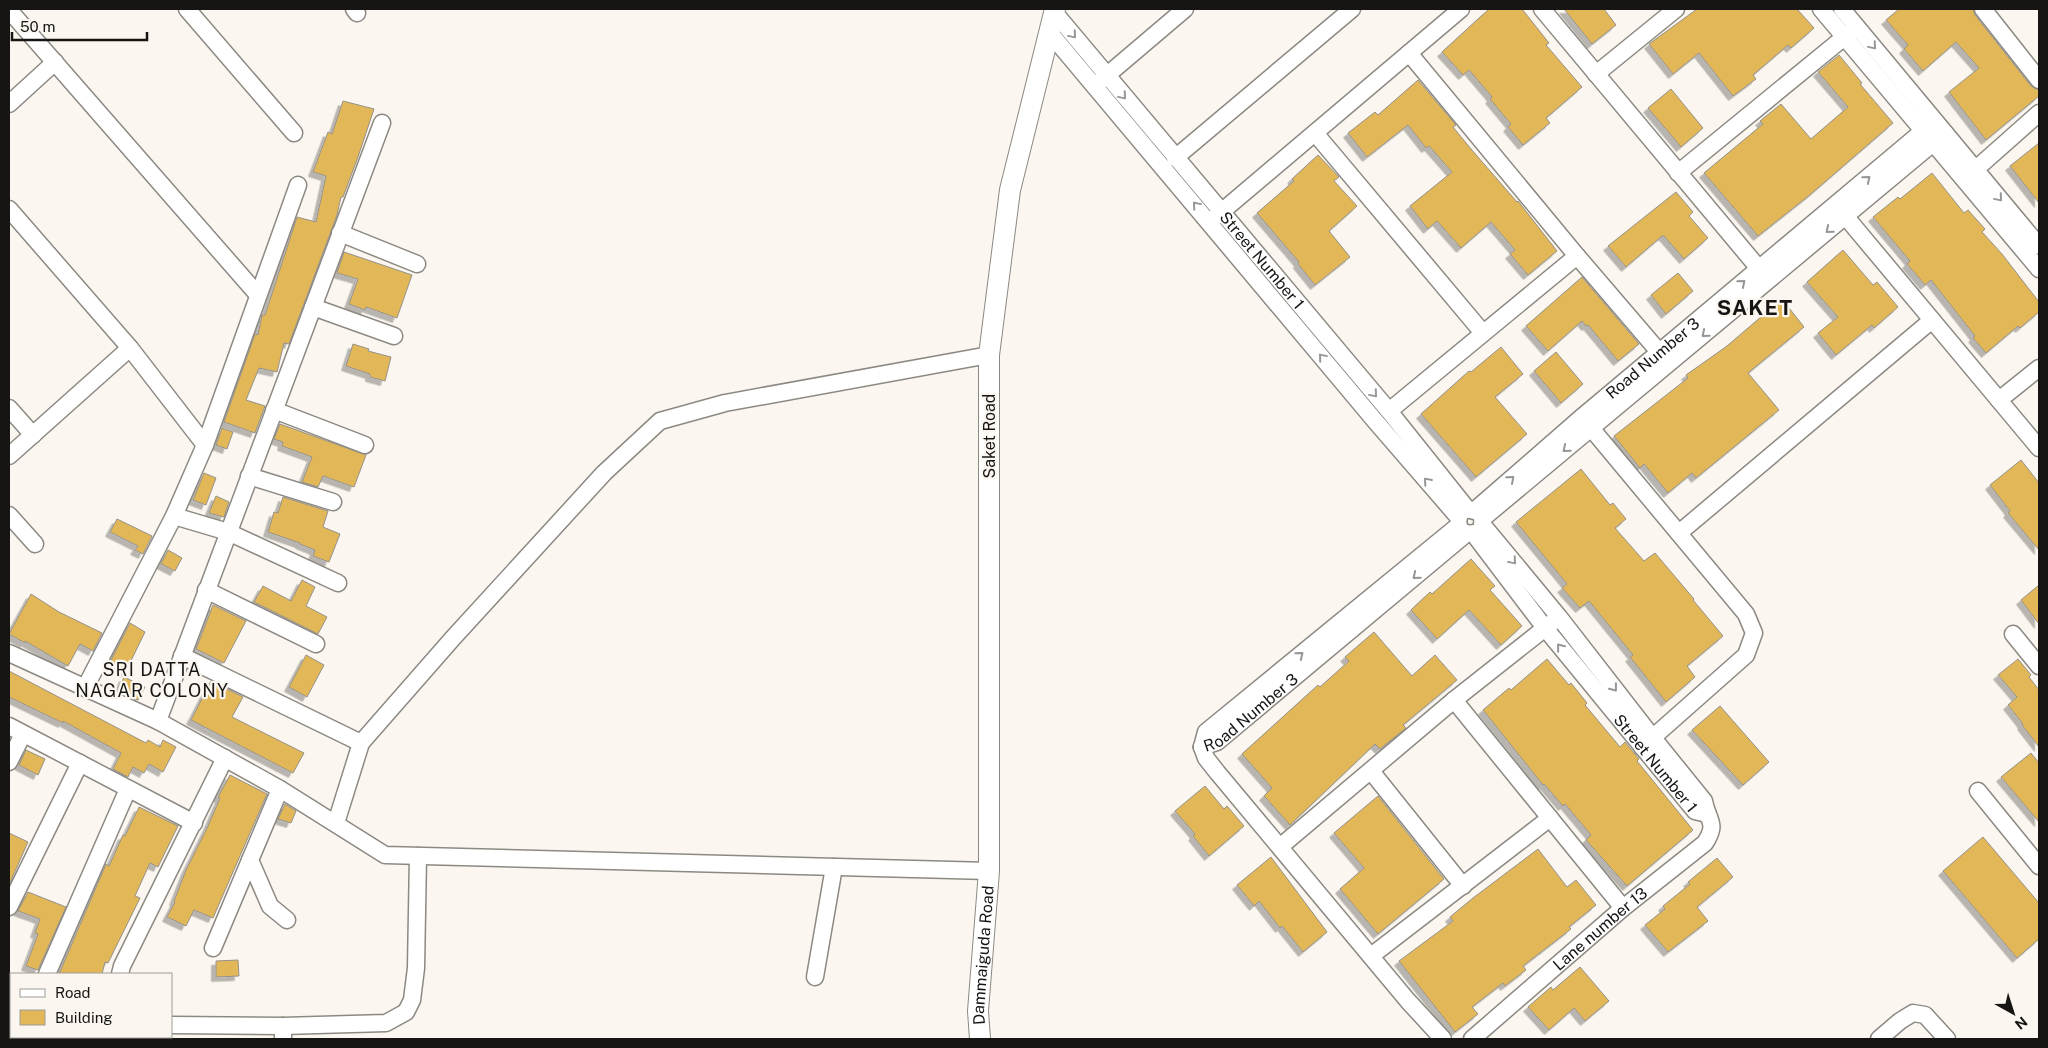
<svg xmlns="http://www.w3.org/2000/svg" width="2048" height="1048" font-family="'Public Sans',sans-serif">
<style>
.building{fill:#e2b758;stroke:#95918a;filter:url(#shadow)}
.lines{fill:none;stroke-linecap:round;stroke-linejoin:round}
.minor-casing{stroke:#8c8982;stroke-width:19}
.tertiary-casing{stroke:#8c8982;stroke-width:22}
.minor{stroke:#fff;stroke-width:16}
.tertiary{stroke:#fff;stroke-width:20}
.oneway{stroke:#969695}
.labels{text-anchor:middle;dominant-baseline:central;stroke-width:4.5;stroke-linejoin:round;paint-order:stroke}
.street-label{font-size:16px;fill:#161513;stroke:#fbf7f0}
.neighbourhood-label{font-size:18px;letter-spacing:1px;fill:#161513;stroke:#fbf7f0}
.district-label{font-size:21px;font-weight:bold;letter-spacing:1px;fill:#161513;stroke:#fbf7f0}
</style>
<defs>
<filter id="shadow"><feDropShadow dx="-4.5" dy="4.5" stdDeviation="0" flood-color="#0004"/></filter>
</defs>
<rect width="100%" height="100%" fill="#fbf7f0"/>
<path class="building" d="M1489,9H1522L1549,43L1546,45L1582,87L1546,118L1550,123L1523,145L1508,127L1511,124L1490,99L1492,97L1469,70L1463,75L1442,52Z
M1564,9H1604L1616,25L1592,44Z
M1697,9H1797L1814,28L1791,48L1788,45L1753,75L1756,79L1733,96L1699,53L1673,74L1649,44Z
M1899,9H1973L1975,15L2031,86L2039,90V96L1986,140L1949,92L1979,68L1956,42L1923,71L1904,49L1908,45L1886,20Z
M1839,55L1862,83L1860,84L1893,123L1811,194L1758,236L1704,173L1763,124L1760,121L1781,104L1811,139L1848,107L1818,72Z
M1418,80L1456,125L1453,127L1471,149L1517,202L1518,201L1557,251L1528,275L1510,254L1515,250L1491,222L1461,248L1437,221L1428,229L1410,206L1452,172L1429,146L1426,148L1408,125L1367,157L1348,133L1375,112L1378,115Z
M1671,89L1703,128L1681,147L1648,108Z
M343,101L374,109L358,157L343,197H341L337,215L289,344L284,343L277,372L259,368L246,400L265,406L255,433L224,422L255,334L258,335L262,315H265L297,217L316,222L326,176L313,172L328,132L332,134Z
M2039,143V203L2010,166Z
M1318,155L1339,177L1334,181L1357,206L1329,231L1350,257L1315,285L1298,264L1299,262L1257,213L1294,181L1292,179Z
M1932,173L1964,213L1968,210L1985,229L1982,232L2002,254L2039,302V312L2020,328L2018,326L1986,353L1973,338L1975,336L1931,280L1925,285L1907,264L1910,261L1873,217L1898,197L1900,199Z
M1676,192L1693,212L1689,216L1708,238L1684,259L1664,236H1662L1626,267L1608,246Z
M1843,250L1873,285L1877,282L1898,307L1874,328L1872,325L1836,355L1818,333L1838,317L1807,282Z
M344,252L412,275L397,318L366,307L365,310L349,304L358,279L337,273Z
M1678,273L1693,291L1666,314L1651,295Z
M1582,277L1639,344L1618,361L1588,325L1586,326L1582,321L1548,351L1526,326Z
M1782,299L1804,327L1748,373L1779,410L1696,478L1692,473L1668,493L1644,464L1640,468L1614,436L1688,378L1686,375L1727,346Z
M353,344L369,349L368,351L391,357L385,381L370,377V374L346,366Z
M1501,347L1523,374L1495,397L1527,434L1476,477L1421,414L1469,371L1471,372Z
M1556,352L1583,384L1561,403L1534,371Z
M280,424L366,455L354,487L323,476L318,487L302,482L312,457L282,446L283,442L274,439Z
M222,428L233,432L227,449L216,445Z
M2021,460L2039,483V550L2008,513L2010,511L1990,485Z
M1581,469L1610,505L1613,503L1626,519L1615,528L1644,561L1655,553L1694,599L1693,600L1723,636L1687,666L1695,677L1666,702L1630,657L1633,655L1589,601L1580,608L1562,588L1567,584L1516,522Z
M204,473L216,478L206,505L193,500Z
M216,496L229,502L224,517L209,513Z
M283,497L328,511L323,527L340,534L329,562L313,556L315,550L300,544V543L268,532L274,512L278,513Z
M117,519L152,536L143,554L135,550L138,546L110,532Z
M168,550L182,558L175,571L161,564Z
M1471,559L1495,586L1490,590L1522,626L1501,645L1469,610L1437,639L1411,610L1430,592L1432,594Z
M302,580L315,587L306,606L327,617L318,634L254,602L263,586L291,601Z
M2039,585V624L2021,600Z
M31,594L59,612L102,633L93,651L80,644L68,666L25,641V643L9,634Z
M213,605L246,621L224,663L196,649Z
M130,623L145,632L125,673L109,664Z
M1374,632L1412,676L1435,655L1457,680L1403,725L1406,728L1380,749L1375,744L1290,825L1264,796L1272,788L1242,754L1318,685L1320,687L1349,661L1345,657Z
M306,655L324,665L307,697L289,687Z
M1547,659L1569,685L1571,683L1587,703L1585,705L1620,747L1625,742L1639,759L1637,761L1693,830L1627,886L1586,840L1591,835L1565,804L1563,806L1544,784L1543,785L1483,710L1509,688L1511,690Z
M2018,659L2031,675L2029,677L2039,690V747L2022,725L2023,724L2008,705L2017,697L1998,675Z
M9,671L146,743L148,740L160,747L163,740L176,747L163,772L149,764L144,773L133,767L128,777L113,769L121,753L63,721V723L9,697Z
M124,677L145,687L138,700L118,691Z
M211,681L243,697L232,717L304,753L293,773L191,720Z
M1720,706L1769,762L1743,785L1692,730Z
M26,750L45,759L38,775L19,765Z
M2031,753L2039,763V822L2001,777Z
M230,775L267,794L213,918L194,910L186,926L167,917L175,902L174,901L186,870L208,826L220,798L218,797Z
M1205,786L1224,809L1227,806L1244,826L1209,856L1193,836L1195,834L1175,811Z
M1378,796L1444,879L1378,934L1340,889L1364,868L1334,833Z
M285,804L296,811L291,823L278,819Z
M139,807L178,826L158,867L150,863L135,896L140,898L108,963L105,962L102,974H59L106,864L109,866L123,835L125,836Z
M9,833L28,842L9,885Z
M1983,837L2039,903V939L2017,958L1943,871Z
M1538,849L1567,887L1576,880L1596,905L1569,927L1571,929L1523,966L1526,970L1505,986L1503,983L1472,1007L1478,1014L1455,1032L1399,961L1453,921L1450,917L1473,898Z
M1271,857L1327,932L1303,952L1282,926L1280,928L1259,901L1254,906L1237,885Z
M1717,858L1733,877L1697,907L1708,921L1668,952L1645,925L1665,909L1663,906L1690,884L1688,882Z
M28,892L66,907L38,970L26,966L38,934L35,933L40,919L18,911Z
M238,960L239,976L216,977V961Z
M1580,967L1609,1001L1585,1021L1574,1008L1549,1030L1528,1007L1551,987L1553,990Z"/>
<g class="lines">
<defs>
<g id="minor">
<path d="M187,9L294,133"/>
<path d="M354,9L357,13"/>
<path d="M1542,9L1766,277"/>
<path d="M1821,9L2039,269"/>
<path d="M1842,9L2039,246"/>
<path d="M1983,9L2039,80"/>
<path d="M9,10L258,295"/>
<path id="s1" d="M1054,12L1389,411L1468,510"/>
<path d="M1049,32L1376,422L1459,518"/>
<path d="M1409,53L1577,256L1666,360"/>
<path d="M1596,74L1676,9"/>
<path d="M1099,82L1185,9"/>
<path d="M9,104L55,62"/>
<path d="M1315,133L1483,333"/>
<path d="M1175,158L1352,9"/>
<path d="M1678,173L1853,30"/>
<path d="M1968,176L2039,113"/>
<path d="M9,209L130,348L205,445"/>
<path d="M1846,217L2039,448"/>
<path d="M1213,219L1461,9"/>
<path d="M340,233L417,264"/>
<path d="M313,307L394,336"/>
<path d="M1999,400L2039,368"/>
<path d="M9,408L33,435"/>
<path d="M274,410L365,445"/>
<path d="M1389,411L1577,256"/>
<path d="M1591,428L1746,614L1754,633L1746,655L1642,747"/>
<path d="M9,456L130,348"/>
<path d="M249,476L333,502"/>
<path id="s2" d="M1474,511L1582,417L1935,121"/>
<path d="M9,515L35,544"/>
<path d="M174,516L228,532L338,583"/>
<path d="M1482,519L1945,133"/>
<path id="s3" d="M1473,533L1545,628L1695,811L1707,814"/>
<path d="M1679,533L1932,320"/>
<path d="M206,590L316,644"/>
<path d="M2013,634L2039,666"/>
<path d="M9,653L158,721L280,789L385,855L989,871"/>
<path d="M182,656L361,743"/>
<path d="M85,688L174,516L205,445L298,185"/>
<path d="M1454,700L1623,908"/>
<path d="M158,721L382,123"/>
<path d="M9,726L194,823"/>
<path d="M1202,747L1206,758L1217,772L1408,1001L1443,1039"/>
<path d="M1202,747L1206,732L1459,525"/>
<path id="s4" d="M1202,747L1217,742L1467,533"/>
<path d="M9,762L23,734"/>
<path d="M1371,771L1463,886"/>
<path d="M1978,791L2039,866"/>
<path d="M336,823L361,743L453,638L604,473L660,421L725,403L989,355"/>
<path d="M1281,846L1454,700L1554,621"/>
<path d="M250,860L270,906L287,920"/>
<path d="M9,907L80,763"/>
<path d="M213,948L280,789"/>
<path d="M1371,956L1550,818"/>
<path d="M47,974L128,789"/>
<path d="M120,974L122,966L225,758"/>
<path d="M815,977L834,867"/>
<path d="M9,1021H11"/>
<path d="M171,1025L283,1026V1039"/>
<path d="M283,1026L386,1023L406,1012L412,1000L416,968L418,856"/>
<path d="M63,1039L66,1037"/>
<path d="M121,1039V1037"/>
<path id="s5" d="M1472,1039L1623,908L1705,843C1718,823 1708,822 1704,801L1653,738L1559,617L1482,524"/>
<path d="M1879,1039L1900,1021L1913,1013L1925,1015L1947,1039"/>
</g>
<g id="tertiary">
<path id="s6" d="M980,1039L978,1011L989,871V355L1010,190L1055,9"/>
</g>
</defs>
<use href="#minor" class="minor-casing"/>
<use href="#tertiary" class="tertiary-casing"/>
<use href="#minor" class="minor"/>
<use href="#tertiary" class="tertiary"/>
</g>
<defs><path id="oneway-chevron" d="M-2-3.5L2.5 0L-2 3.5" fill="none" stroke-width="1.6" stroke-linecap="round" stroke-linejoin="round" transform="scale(1.25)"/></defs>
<g class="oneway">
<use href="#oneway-chevron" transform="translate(1073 35) rotate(50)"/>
<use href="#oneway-chevron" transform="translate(1873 46) rotate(50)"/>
<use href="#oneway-chevron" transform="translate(1123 96) rotate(50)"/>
<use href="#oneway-chevron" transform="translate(1867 179) rotate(-40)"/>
<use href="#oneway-chevron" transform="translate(1999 198) rotate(50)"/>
<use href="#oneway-chevron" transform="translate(1196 205) rotate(-130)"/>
<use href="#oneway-chevron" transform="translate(1829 230) rotate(140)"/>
<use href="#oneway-chevron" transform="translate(1742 283) rotate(-40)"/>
<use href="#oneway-chevron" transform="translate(1705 334) rotate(140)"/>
<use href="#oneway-chevron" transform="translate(1322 357) rotate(-130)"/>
<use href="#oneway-chevron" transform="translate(1374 394) rotate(50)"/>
<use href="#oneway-chevron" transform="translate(1566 449) rotate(140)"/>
<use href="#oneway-chevron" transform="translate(1511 479) rotate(-41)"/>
<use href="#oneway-chevron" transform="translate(1427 481) rotate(-131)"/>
<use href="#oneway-chevron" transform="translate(1513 561) rotate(50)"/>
<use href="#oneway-chevron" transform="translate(1416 576) rotate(140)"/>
<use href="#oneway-chevron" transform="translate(1560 647) rotate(-129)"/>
<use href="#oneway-chevron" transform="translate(1300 655) rotate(-39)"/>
<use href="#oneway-chevron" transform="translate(1614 688) rotate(52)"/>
</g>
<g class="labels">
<g class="street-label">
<text stroke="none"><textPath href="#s1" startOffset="324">Street Number 1</textPath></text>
<text stroke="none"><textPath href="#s2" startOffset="235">Road Number 3</textPath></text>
<text transform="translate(989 436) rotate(-90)">Saket Road</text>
<text stroke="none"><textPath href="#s4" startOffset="60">Road Number 3</textPath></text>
<text stroke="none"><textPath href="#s3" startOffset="294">Street Number 1</textPath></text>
<text stroke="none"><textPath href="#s5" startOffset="169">Lane number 13</textPath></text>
<text stroke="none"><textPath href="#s6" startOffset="84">Dammaiguda Road</textPath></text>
</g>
<g class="neighbourhood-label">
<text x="152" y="669">SRI DATTA<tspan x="152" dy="21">NAGAR COLONY</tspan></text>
</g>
<g class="district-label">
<text x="1755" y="307">SAKET</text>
</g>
</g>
<rect width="2048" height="1048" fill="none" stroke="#161513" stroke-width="20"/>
<rect x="10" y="973" width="162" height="65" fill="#fbf7f0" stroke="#9f9d98"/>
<rect x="20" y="989" width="25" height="8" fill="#ffffff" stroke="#9f9d98"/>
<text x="55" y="998" font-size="15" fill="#161513">Road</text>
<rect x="20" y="1010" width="25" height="15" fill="#e2b758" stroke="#9f9d98"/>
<text x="55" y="1023" font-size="15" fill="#161513">Building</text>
<g transform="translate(2013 1013) rotate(141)" stroke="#fbf7f0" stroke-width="4" paint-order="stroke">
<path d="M0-4L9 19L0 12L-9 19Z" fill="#161513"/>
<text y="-8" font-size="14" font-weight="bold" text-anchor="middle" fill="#161513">N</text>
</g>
<path d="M12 32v8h135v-8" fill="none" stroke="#161513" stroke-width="2.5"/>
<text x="20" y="32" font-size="15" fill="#161513" stroke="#fbf7f0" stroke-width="4" paint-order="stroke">50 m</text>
</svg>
